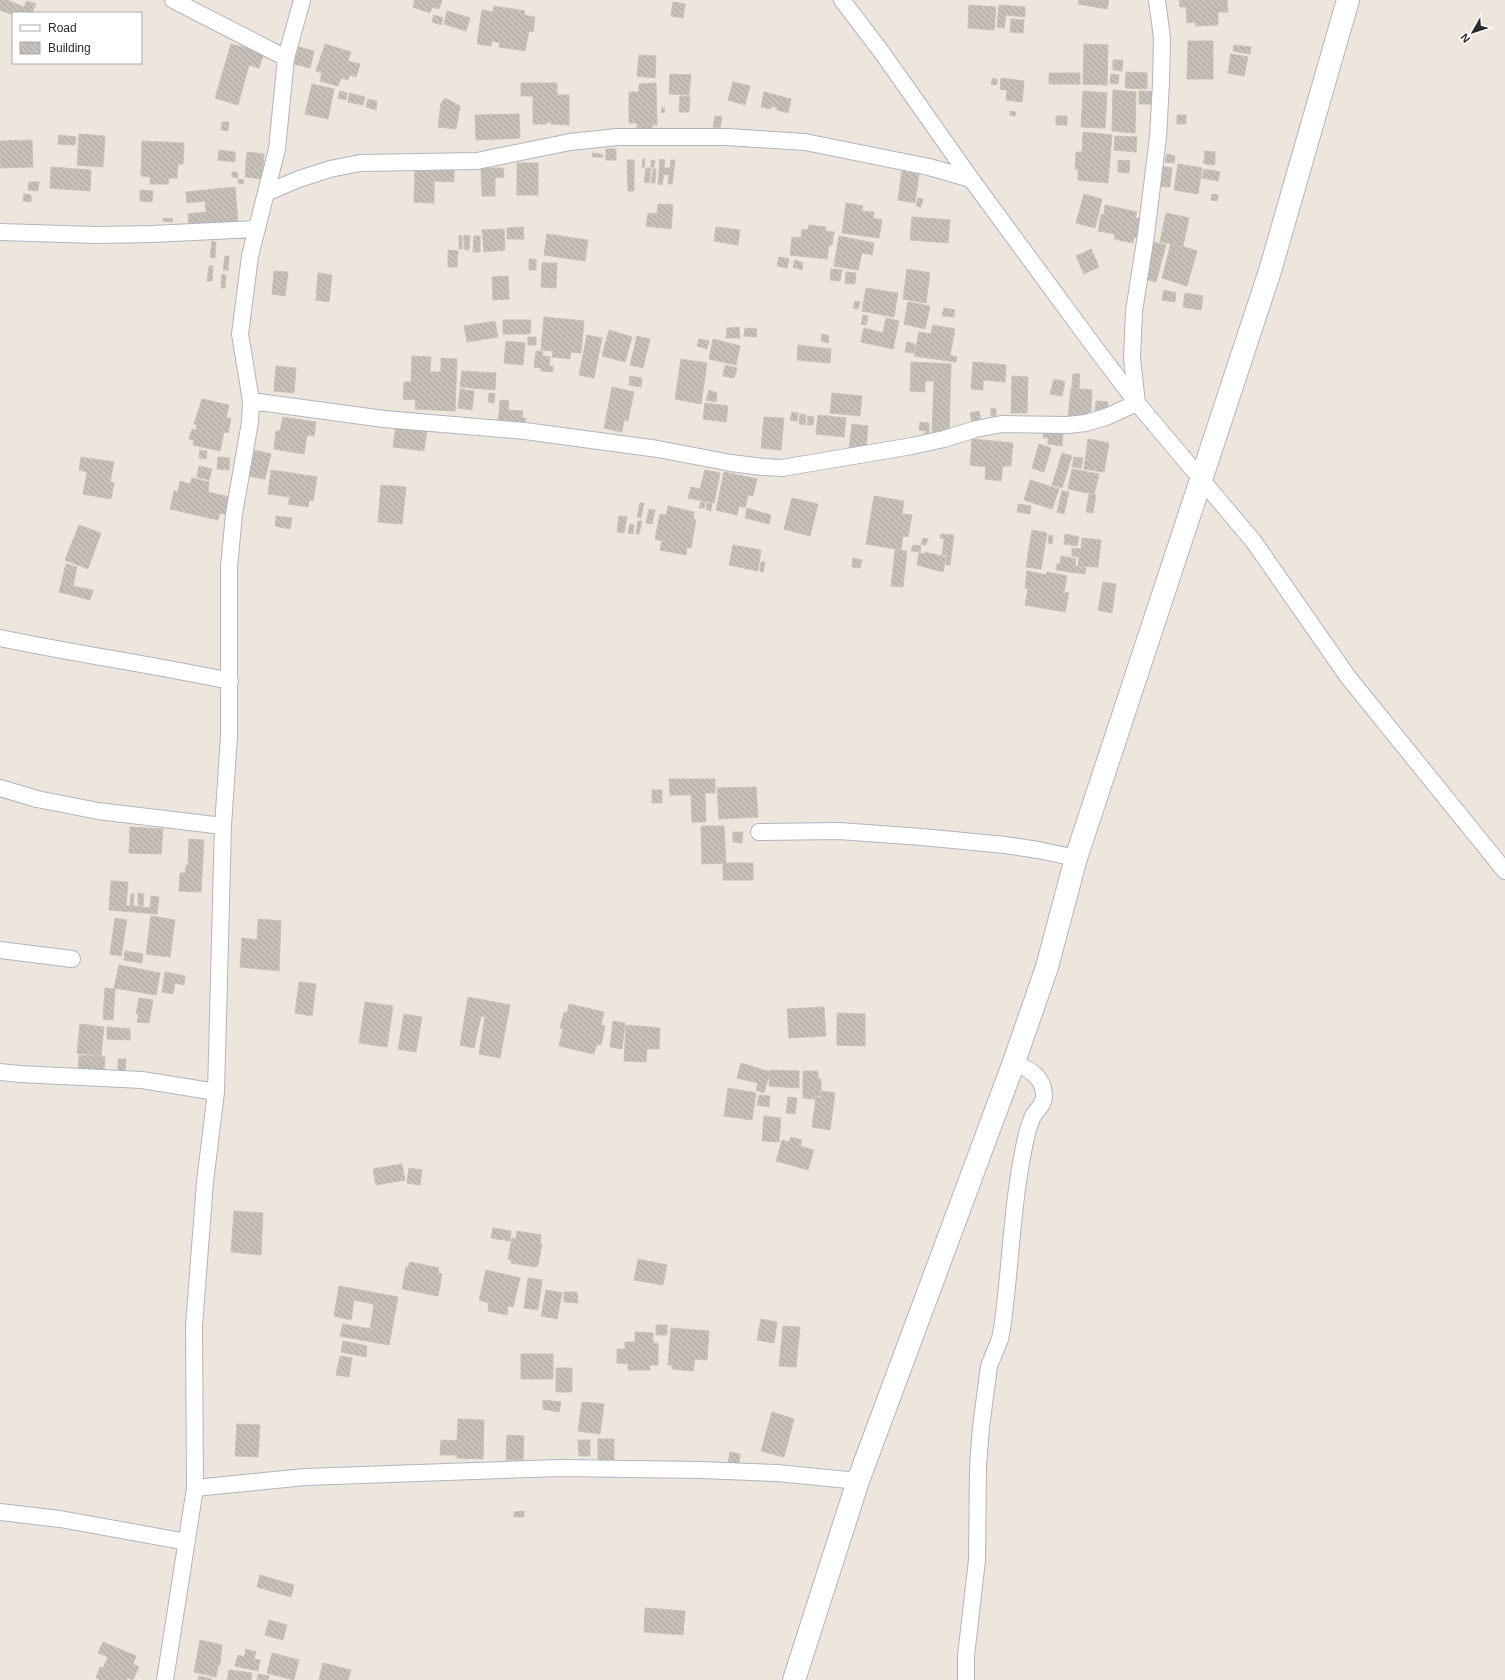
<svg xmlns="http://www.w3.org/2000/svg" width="1505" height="1680" font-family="Arial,sans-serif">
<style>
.building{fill:url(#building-back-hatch);stroke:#cac2b6}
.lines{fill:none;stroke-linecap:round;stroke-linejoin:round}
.minor-casing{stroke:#b1b4c0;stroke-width:18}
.secondary-casing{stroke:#b1b4c0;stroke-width:24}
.minor{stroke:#fff;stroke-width:16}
.secondary{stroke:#fff;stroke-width:22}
</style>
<defs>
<pattern id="building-back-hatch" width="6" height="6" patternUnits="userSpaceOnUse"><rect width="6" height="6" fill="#c6c0b9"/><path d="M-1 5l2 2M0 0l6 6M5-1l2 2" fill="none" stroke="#aaa59f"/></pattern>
</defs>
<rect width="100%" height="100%" fill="#eee6dd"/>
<path class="building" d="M0,0H7L24,7L27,1L36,4L32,13H13V15L0,10Z
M413,0H442L439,9L432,7L430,13L413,7L415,0Z
M1079,0H1109L1107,9L1078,4Z
M1179,0H1227L1228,12H1218V25L1196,26L1195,22L1187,23L1186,7H1180Z
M673,2L685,4L683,18L671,16Z
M969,5L996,7L994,30L968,28Z
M999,5L1025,7V17L1006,15L1004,28L997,27Z
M494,6L525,11L524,15L535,17L533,32L529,31L525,51L499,47L500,43L492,41L491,46L477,44L482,10L493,12Z
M447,11L470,18L466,31L444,24Z
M434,15L443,18L441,25L432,22Z
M1011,19L1024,20L1023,33L1010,32Z
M1188,41H1213V79H1187Z
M231,44L264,53L259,68L249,65L238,105L215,98Z
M325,44L351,52L348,61L360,64L356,77L349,75L348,80L341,78L338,86L320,81L322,73L316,71Z
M1084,44L1108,45L1107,85L1083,84Z
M1234,45L1251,47L1250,54L1233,51Z
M299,47L314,51L310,68L294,64Z
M1231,54L1248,57L1244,76L1228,73Z
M639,55L656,56L655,78L637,76Z
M1113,60H1123L1122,71L1113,70Z
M1126,72L1147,73V89L1125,88Z
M1049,73H1080V84H1049Z
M670,74L691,75L689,95L669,94Z
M1111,74L1119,75L1118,84L1110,83Z
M993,78L998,80L996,85L991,84Z
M1001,78L1024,81L1022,102L1006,100L1007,90L1000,89Z
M733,82L750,86L745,105L728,100Z
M521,83H557V95H569V125L551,124V122H547V124H533V96H521Z
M656,83L657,125H652L653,130L637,131V123H629V92H639V84Z
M312,84L334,89L328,119L305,114Z
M1113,90L1136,92L1135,133L1112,131Z
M340,91L347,93L346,100L338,98Z
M1083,91L1107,93L1105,128L1081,127Z
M1139,91L1155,92V104H1139Z
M764,92L791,99L788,113L777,110V108L771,106V109L761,107Z
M349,93L365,97L363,105L348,102Z
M680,96L690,97L689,112H679Z
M445,98L460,106L456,129L438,127L441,103Z
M368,99L377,101L376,110L366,107Z
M662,107L665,108L664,113L661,112Z
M1010,111L1016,112L1015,116L1010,115Z
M519,114L520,138L476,140L475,115Z
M1177,115H1186V124H1177Z
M715,116L722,117L720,128L713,127Z
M1056,116H1067V125H1056Z
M222,122H229L228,131L221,130Z
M1083,132L1112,135L1108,183L1078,180V169H1075L1076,152H1082Z
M79,134L105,136L103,167L77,165Z
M59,135L76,137L75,145L58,144Z
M1115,136L1137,137L1136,152L1114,150Z
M32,140L33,167L0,168V141Z
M142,141L184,143L183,164H178L177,178H169L168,184H150V177L141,176Z
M606,149H616V160H606Z
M219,150L235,152V162L218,160Z
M1204,151L1215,152V164L1210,165L1203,163L1205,158Z
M247,152L264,154L262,179L245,177Z
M592,153L601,154L604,157H593Z
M1167,154L1175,156L1174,163L1165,162Z
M643,159H645L644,168H642Z
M660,159L665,160L664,168H670L671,160H675L672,184H668L669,175L664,174L662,185L658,184Z
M627,160H634V191H628Z
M651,160L655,161L654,167H651Z
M1118,160L1130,161L1129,173L1118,172Z
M517,163H538V195H517Z
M1178,164L1202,168L1198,194L1174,190Z
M415,166L454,168V182L434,181V203L414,202Z
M1159,166L1172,168L1170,187L1158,186Z
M51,167L91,170L90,191L50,188Z
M481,168H503L504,177L495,178V196H482Z
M646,168H651L649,183L644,182Z
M653,169H656L655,183H651Z
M1204,169L1220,172L1218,181L1202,178Z
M902,171L919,174L915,203L898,200Z
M232,172H237L238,178L232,177Z
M238,179L244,180L243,184L238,183Z
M29,182H39L38,191L28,190Z
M235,187L238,223L189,228L188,214L206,212L205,201L187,203L186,192Z
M140,190L153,191L152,202L140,201Z
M24,194L31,195V202L23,201Z
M1084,194L1102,199L1095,228L1076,223Z
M1212,194L1218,195L1217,201L1211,200Z
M918,198L923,199L921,207L916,206Z
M846,203L863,206L862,211L874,212L873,218L882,220L879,238L842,233Z
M658,204L673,205L671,229L646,226L648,213L657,214Z
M1105,205L1137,212L1135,218L1140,219L1136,238L1134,237L1133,243L1114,239L1115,234L1098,231L1101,214L1104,215Z
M1166,213L1189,218L1183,246L1160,242Z
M912,217L950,220L948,243L910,240Z
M163,218L173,219L172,222L163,221Z
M809,225L826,227L825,231L834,232L832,245H829L827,259L790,255L792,237L801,238L802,229L808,230Z
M523,227L524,239H507V228Z
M716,227L740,230L738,245L714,241Z
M504,229L505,250L484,252L482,230Z
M547,234L588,240L585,261L544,255Z
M459,235L462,236V249H459Z
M464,235L470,236L469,250L464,249Z
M474,236H480V252H473Z
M839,236L874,243L872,255L862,253L858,270L834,266Z
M212,241L216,242L215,258L210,257Z
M1153,242L1166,245L1156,282L1143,278Z
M1171,243L1197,251L1187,286L1162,278Z
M1091,249L1099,267L1084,274L1076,256Z
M448,250L458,251L457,267H448Z
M225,256H229L228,270H223Z
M779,257L789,259L787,268L777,266Z
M529,259H536V270H529Z
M795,260L803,263L802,270L793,267Z
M542,263H557L556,288L541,287Z
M209,266H213L212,281H207Z
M831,269L842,270L840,281L830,280Z
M907,269L930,273L926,303L903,299Z
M274,271L288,272L285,296L272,294Z
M846,272L856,273L855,284L845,283Z
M318,273L332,275L329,302L316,300Z
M222,274L226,275L225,288H221Z
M508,276L509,299L493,300L492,277Z
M866,288L898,293L894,317L862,311Z
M1164,290L1176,293L1175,302L1162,300Z
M1185,293L1203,296L1201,310L1183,307Z
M855,301L860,302L858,309L853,308Z
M908,302L930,306L925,329L904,324Z
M944,308L955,310L954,317L942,316Z
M863,315L868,316L866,325L861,324Z
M544,317L584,321L581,353L571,352L570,359L552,357L553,351L541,350Z
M886,318L899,321L893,349L861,342L864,328L883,333Z
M503,320H531L530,334H503Z
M495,321L498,337L467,342L464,326Z
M933,325L955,329L950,355L957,357L956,362L914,356L919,332L931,334Z
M739,327L740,338H726L727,328Z
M745,328L757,329L756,337L744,336Z
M609,330L632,337L625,362L602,356Z
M822,334L829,336L828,343L821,341Z
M587,335L602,338L594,378L579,375Z
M637,336L650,339L643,368L630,365Z
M528,337H536V345H528Z
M699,339L709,341L707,349L697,346Z
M713,339L740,346L736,365L709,359Z
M506,341L525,343L523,365L504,363Z
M907,342L915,344L914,353L905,352Z
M798,345L831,349L830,363L797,360Z
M536,351L543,352L542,356L550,357L549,366H553V372L541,371V368L534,367Z
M412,356L431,357L430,372H441V358L457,359L455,411L415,409L416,400L403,399L404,382H411Z
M681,359L707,363L701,404L675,399Z
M911,362L951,364L949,434L932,433L934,381H925V392L910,391Z
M973,362L1006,365L1005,382L983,380V390L971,389Z
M725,365L737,368L734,378L723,376Z
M276,366L296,368L294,393L274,391Z
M462,371L496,373L495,390L460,387Z
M1073,374H1080L1079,388H1072Z
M630,376L642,378L641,387L629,385Z
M1012,376L1028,377L1027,413H1011Z
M1054,379L1065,382L1062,396L1050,394Z
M612,387L634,392L628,421L624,420L622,432L604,428Z
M1071,388L1092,390L1091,412H1088L1087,417L1068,419Z
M460,389L474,391L472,410L458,408Z
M709,390L717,393L716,402L706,400Z
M489,393L495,394L494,403L488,402Z
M832,393L862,396L860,416L830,413Z
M202,399L229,405L226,418H231L228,433L224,432L220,451L193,445L194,440L189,439L192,429L196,430L197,425L194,424Z
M500,400L509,401L508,410L523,411L522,418H526L525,425L498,423Z
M1096,401L1108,402L1107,410L1102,409L1101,411H1095Z
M705,403L728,406L726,422L703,419Z
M991,408L996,409V416H991Z
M979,411L981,421L972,423L970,413Z
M792,412L798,413L797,421L790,420Z
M800,414L806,415L805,425L799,424Z
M818,415L846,418L844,437L816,434Z
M808,416L814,417L813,425H807Z
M283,417L316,422L314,436L307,435L304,454L274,449L276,431H280Z
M764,417L784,418L781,450L761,448Z
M920,422L929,423V437L925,436V431L919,430Z
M852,424L868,426L866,449L849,448Z
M396,425L427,429L424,451L393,447Z
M1044,429L1052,430V433L1063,434L1062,446L1048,444V438H1043Z
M972,439L1013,443L1011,466H1003L1001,481L985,479L986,467L970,465Z
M1088,439L1109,443L1104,472L1084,469Z
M1039,444L1051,448L1044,472L1032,468Z
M200,450L207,451L206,459L199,458Z
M255,450L271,454L265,479L249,476Z
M1062,453L1072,456L1062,488L1052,485Z
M81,457L114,462L110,482L114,483L111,499L83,494L87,472L79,470Z
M218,457L230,458L229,470L217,469Z
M1074,457L1083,458L1081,468L1072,467Z
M199,466L212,469L209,480L197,477Z
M1072,469L1099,474L1094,494L1068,489Z
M271,470L317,477L313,501L309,500L308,507L288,504L290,497L268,494Z
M705,470L720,473L714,503L688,498L691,487L700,489Z
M724,472L757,479L753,496L748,495L745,508L739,506L737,515L716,510Z
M192,478L209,482L208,492L229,497L225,514L220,513L218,520L170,509L174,491L178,492L180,481L190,484Z
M1030,480L1059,489L1052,509L1024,500Z
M381,485L406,487L402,524L378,522Z
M1062,491L1069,492L1064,514L1057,512Z
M1089,494L1096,495L1093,513L1086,512Z
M874,496L904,501L902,514L912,515L908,537L903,536L901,550L866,544Z
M792,498L818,504L810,536L784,529Z
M701,502H705L704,508H699Z
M640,503H644L641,518L637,517Z
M707,503L712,504L711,511L706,509Z
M1018,504L1031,506L1030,514L1017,512Z
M668,506L694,512L693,519L696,520L691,548L687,547L686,555L660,550L662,541L655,539L660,514L666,515Z
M747,508L771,515L769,524L745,518Z
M649,509L655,510L652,524L646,523Z
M276,516L292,518L290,529L275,526Z
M619,516L627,517L624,533L617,532Z
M638,521H642L639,534H636Z
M630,524L634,525L633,534L628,533Z
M79,525L101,533L88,569L65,560Z
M1032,530L1047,533L1041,569L1026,567Z
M941,534L954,535L950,565H946L947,555H942L944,539L940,538Z
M1065,534L1079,537L1077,546L1064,544Z
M1049,535L1053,536L1052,544L1048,543Z
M923,538L928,539L926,545L921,544Z
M1082,538L1101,540L1098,567L1078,566L1079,557L1072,556V548L1081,549Z
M733,545L761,550L758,571L729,565Z
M913,545L921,546L920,552L911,551Z
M895,550L907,551L903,587L891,586Z
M925,552L946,557L943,572L917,565L919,553L925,554Z
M1061,556L1076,559L1075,566L1086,568L1085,574L1056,570L1057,564H1060Z
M853,558L862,560L860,568L852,567Z
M761,562H765L763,572L760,571Z
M66,564L77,567L73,586L93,590L90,600L59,592Z
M1027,571L1046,575L1047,572L1067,576L1064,592L1069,593L1065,612L1025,605L1028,589L1025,588Z
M1103,582L1116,584L1112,613L1098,610Z
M669,779H715V793H705L706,822H692L691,795H670Z
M756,787L758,817L719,819L717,788Z
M652,790H662V803H652Z
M701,826H724L726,863L702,864Z
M130,827L163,829L161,854L129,853Z
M733,832H743L742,843L733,842Z
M189,839L204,840L201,892L179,891L180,873H185L186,865H188Z
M723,863H753V880H723Z
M111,881L128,882L126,906H130L131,894H134L133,906L150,908L151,896L159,897L157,914L109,910Z
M138,893L144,894L143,906L138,905Z
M151,916L175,920L170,957L146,954Z
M115,918L127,920L121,956L110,954Z
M258,919L281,921L279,971L240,967L242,938L257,940Z
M125,951L143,954L142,963L124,960Z
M119,965L160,973L156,995L114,988Z
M165,972L185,976L184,985L175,983L173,994L162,992Z
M299,982L316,984L312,1016L295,1013Z
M105,988L115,989L113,1020L103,1019Z
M468,997L510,1005L500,1058L479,1054L485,1017L481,1016L474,1048L460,1045Z
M139,998L153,1000L149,1023L137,1022L139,1014H136Z
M365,1002L393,1006L387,1047L359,1043Z
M569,1004L604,1012L601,1025L605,1026L601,1045L597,1044L594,1054L559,1046L563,1029L560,1028L564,1012L567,1013Z
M824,1007L826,1036L789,1038L787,1009Z
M837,1013L865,1014V1046L837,1045Z
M404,1014L422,1017L416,1052L398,1049Z
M613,1021L625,1023L622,1049L610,1047Z
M80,1024L104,1027L101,1056L77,1053Z
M626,1025L660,1028L659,1049H647L646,1062L624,1061Z
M107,1027L130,1029V1040L107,1039Z
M79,1055L105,1057L104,1073L78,1071Z
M118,1059H126L125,1072H118Z
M741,1063L770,1072L764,1093L756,1090L758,1083L737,1078Z
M770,1070L799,1071V1088L769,1086Z
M803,1071H818V1079H821V1096H815V1099L803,1098Z
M728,1088L756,1093L752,1120L724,1116Z
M822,1091L835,1093L830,1130L812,1127L816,1097L821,1098Z
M759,1095L770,1096L769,1107L757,1105Z
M788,1097L797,1098L795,1114L786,1113Z
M764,1116L781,1118L779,1142L762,1141Z
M791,1137L802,1140L800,1146L814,1150L808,1170L776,1161L782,1140L789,1142Z
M402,1164L405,1180L376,1185L373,1169Z
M409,1168L422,1170L420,1185L407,1183Z
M234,1211L263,1213L261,1255L231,1252Z
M493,1228L511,1231L510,1241L491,1238Z
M517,1231L541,1235L540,1244H542L538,1265L536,1267L511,1263L512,1260L508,1259L512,1238L516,1239Z
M638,1259L667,1265L663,1285L634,1280Z
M410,1262L439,1268L438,1273L442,1274L438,1296L402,1289L406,1267H408Z
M486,1270L520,1278L513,1307L508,1306L507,1315L488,1311L489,1303L479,1300Z
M528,1278L542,1280L538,1310L524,1308Z
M339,1286L398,1297L389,1345L340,1336L343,1324L370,1329L374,1304L354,1300L351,1320L334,1316Z
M546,1290L562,1293L557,1319L541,1316Z
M564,1292H577L578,1303L564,1302Z
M761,1319L777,1322L774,1343L757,1340Z
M656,1325H667V1335H656Z
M783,1326L800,1327L796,1367L779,1366Z
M671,1328L709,1331L707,1360L695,1359L693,1371L672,1369V1365H668Z
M635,1332L653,1333V1343H658V1365H650V1370H628V1364L617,1363V1349H625V1342H635Z
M343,1341L367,1346L366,1357L341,1352Z
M521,1354H553V1379H521Z
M340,1356L352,1358L349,1377L336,1375Z
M556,1368H572V1392H556Z
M543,1400L561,1402L559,1412L543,1409Z
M582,1402L604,1404L600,1434L578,1431Z
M772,1412L794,1419L784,1457L761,1451Z
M458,1419L484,1420L483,1459L457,1458V1455H440L441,1440L457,1441Z
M237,1424L260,1425L258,1457L235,1456Z
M507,1435L524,1436L523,1460H506Z
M598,1439H614V1460L598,1461Z
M578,1440H590V1456H579Z
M730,1452L740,1454L739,1465L728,1463Z
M524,1511V1517H514V1512Z
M260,1575L294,1585L291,1597L257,1587Z
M645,1608L685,1611L683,1635L644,1632Z
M269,1620L287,1625L283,1640L265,1635Z
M200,1640L222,1645L220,1665H218L216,1677L194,1672Z
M103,1642L136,1656L133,1664L139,1667L133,1680L126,1677L127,1680H101L96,1678L100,1667L103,1668L108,1657L98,1653Z
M246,1649L256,1652L254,1659L260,1660L258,1671L235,1666L238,1655L244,1657Z
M272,1653L299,1660L294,1680L267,1673Z
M323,1663L351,1670L348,1680H319Z
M229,1670L252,1673L251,1680H227Z
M258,1674L269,1676L268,1680H257Z
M199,1676L212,1679V1680H198Z"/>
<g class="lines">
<defs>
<path id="minor" d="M173,0L286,58
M842,0L883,54L971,179L1096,349L1137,403L1254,542L1348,677L1505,871
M266,193L299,179L330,169L360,163L477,161L570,142L617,137H727L805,142L929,167L971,179
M0,232L96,235L152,234L256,229
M251,401L384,419L525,431L658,449L731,463L763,467L782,468L912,446L944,439L976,429L1002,424L1067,425L1086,423L1106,417L1137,403L1132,358L1134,311L1146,235L1158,137L1161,83L1162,38L1157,0
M0,638C77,654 154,665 230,681
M0,788L37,799L98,811L223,826
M759,832L839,831L922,837L1005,845L1038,850L1076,858
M0,950L72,959
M0,1072L20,1074L142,1080L216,1092
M195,1488L305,1477L560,1468L700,1470L777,1473L858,1481
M0,1512L60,1519L187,1542
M165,1680L195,1488L194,1326L205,1182L216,1092L223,826L229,736V567L234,514L250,422L251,401L240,334L250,256L277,149L286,58L302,0
M966,1680V1656L977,1560L978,1466L981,1427L989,1366L1000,1339L1002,1329C1010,1274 1011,1218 1021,1163C1024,1148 1026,1130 1033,1116C1037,1109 1044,1105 1044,1096C1044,1076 1028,1069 1014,1062"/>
<path id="secondary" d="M794,1680L858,1481L1014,1062L1047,967L1076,858L1270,271L1348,0"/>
</defs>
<use href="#minor" class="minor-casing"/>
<use href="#secondary" class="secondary-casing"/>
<use href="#minor" class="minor"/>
<use href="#secondary" class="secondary"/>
</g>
<rect x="12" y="12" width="130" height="52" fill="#ffffff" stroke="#aaaaaa"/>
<rect x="20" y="25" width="20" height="6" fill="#ffffff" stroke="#aaaaaa"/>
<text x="48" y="32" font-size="12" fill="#2b2b2b">Road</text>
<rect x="20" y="42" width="20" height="12" fill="url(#building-back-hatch)" stroke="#aaaaaa"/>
<text x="48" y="52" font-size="12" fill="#2b2b2b">Building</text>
<g transform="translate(1473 32) rotate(231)" stroke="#ffffff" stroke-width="3" paint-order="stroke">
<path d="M0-3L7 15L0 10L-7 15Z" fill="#2b2b2b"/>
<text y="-6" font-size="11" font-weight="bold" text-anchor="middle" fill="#2b2b2b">N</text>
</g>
</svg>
